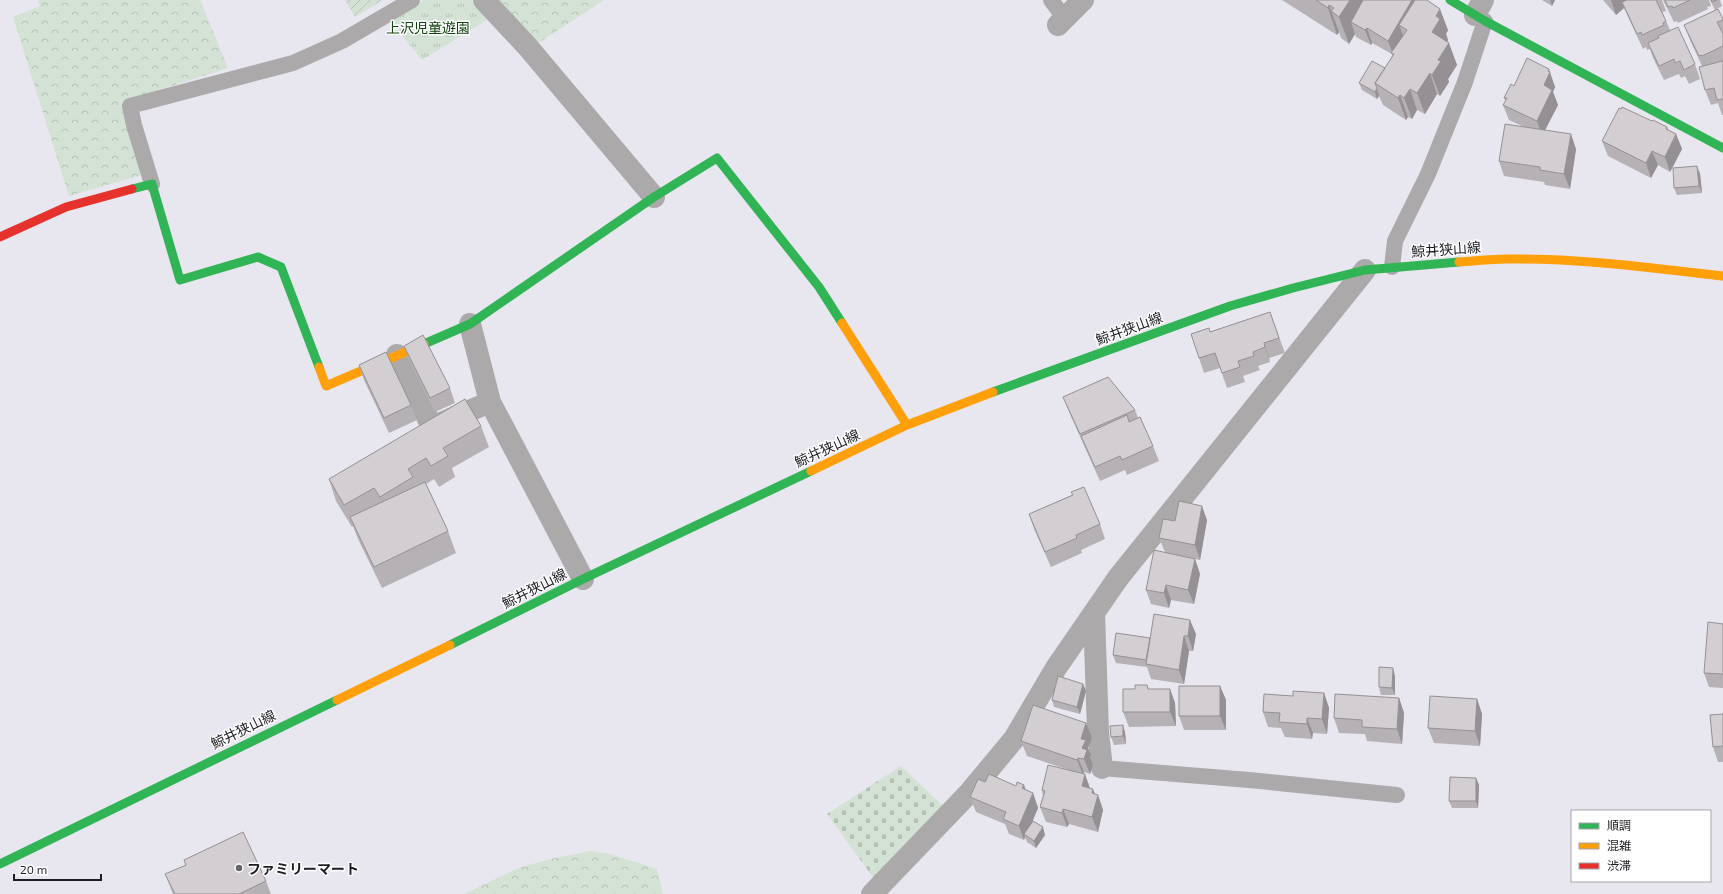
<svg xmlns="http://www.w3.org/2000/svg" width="1723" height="894" font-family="'Exo 2','Noto Sans JP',sans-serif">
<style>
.grass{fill:url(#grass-tufts)}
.forest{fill:url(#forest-crowns)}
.cemetery{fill:url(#cemetery-stones)}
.garden{fill:url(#garden-furrows)}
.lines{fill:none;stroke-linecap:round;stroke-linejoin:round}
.lane{stroke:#aca9aa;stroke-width:16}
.street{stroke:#aca9aa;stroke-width:22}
.fast{stroke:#30b455;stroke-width:9}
.slow{stroke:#ff9f0a;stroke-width:9}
.jam{stroke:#e5322d;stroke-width:9}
.wall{fill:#b5b1b5}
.shaded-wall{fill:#949093}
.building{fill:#d3ced2;stroke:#949093}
.poi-dot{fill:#65636a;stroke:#fff;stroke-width:1.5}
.labels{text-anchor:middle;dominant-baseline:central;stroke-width:3;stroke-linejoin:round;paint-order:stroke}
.park-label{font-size:14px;fill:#11410e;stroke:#fff}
.street-label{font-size:14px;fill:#1e1d23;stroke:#fff}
.poi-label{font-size:14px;font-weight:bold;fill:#1e1d23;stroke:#fff;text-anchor:start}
</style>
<defs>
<pattern id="grass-tufts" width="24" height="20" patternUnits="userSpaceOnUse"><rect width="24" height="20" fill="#d3e2d4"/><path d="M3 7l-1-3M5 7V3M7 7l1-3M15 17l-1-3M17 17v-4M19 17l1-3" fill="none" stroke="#b5c1b6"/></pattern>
<pattern id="forest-crowns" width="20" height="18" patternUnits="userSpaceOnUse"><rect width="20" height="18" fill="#d3e2d4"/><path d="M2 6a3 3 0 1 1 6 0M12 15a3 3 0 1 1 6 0" fill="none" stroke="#b5c1b6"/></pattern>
<pattern id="cemetery-stones" width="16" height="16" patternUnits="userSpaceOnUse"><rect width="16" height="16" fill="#d3e2d4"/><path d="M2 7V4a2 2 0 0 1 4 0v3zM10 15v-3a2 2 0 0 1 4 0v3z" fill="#b5c1b6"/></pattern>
<pattern id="garden-furrows" width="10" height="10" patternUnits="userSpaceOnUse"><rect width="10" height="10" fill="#d3e2d4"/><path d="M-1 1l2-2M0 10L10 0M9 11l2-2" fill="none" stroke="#b5c1b6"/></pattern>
</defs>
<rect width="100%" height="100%" fill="#e8e6ef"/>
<path class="grass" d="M424,0H472L490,18L422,60L390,20Z"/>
<path class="forest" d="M38,0H200L228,68L121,102L142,175L69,196L13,17L40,6Z
M499,0H604L537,44Z
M591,851L610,854L657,869L663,894H464L519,868L550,859Z"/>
<path class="cemetery" d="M901,766L945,808L875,880L827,814Z"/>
<path class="garden" d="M345,0H383L355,17Z"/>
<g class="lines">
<path class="lane" d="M1051,0L1065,19
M152,184L134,125L130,106L293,63L342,41L412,0
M1392,267L1395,241L1428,174L1465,82L1485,21
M1102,768L1249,780L1397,795"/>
<path class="street" d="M484,0L527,46L654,197
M1475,15L1483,0
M1058,25L1083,0
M470,324L490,402
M397,355L432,427L490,402L583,579
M1094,613L1098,732L1102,768
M872,894L970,792L1014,739L1056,668L1118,578L1365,270"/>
<path class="fast" d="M1450,0L1485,21L1723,148
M132,189L152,184L180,280L258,257L281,267L319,367
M424,344L470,324L654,197L717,158L819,287L842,323
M993,392L1230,306L1293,288L1365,270L1459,262
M450,645L583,579L811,471
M0,864L337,700"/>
<path class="slow" d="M1459,262C1475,261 1491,259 1507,259C1580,258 1652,268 1723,276
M842,323L907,425
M319,367L326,386L424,344
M811,471L907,425L993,392
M337,700L450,645"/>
<path class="jam" d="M0,237L66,207L132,189"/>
</g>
<path class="wall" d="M1282,0H1427L1448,30L1446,34L1448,40L1447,42L1457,65L1448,79L1449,82L1440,96L1437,94L1425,114L1417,110L1412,119L1408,117L1406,120L1383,105L1379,96L1377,99L1362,90L1359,83L1385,68L1392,56V54L1372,43L1371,45L1356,37L1355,34L1349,44L1341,38L1339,32L1337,35Z
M1542,0H1555L1552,6Z
M1603,0H1662L1666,11L1662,12L1670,30L1695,64L1700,79L1689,84L1685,76L1681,78L1679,74L1664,80L1653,58L1650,49L1647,50L1646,47L1643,49L1628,17L1624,8L1616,15Z
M1663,0H1709L1711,6L1707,7L1708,9L1678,23L1677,21L1674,22Z
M1710,0H1720L1722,6L1715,10Z
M1723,19V115H1722L1718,103L1711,105L1705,90L1702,66L1690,40L1684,25Z
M1554,84L1555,87L1553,92L1558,105L1545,130L1576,149L1570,189L1545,185L1544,182L1504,176L1499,161L1522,126L1509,120L1503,105L1506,101L1504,98L1514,86Z
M1652,121L1676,134L1682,149L1670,172L1658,165L1651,178L1608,156L1602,141Z
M1697,166L1700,174L1702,193L1677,195L1674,188Z
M1270,312L1285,353L1269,358L1270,362L1258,366L1260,370L1243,376L1245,382L1227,388L1220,368L1204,373L1191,334L1210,332Z
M404,346L450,388L455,403L435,412L409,360Z
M359,365L411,405L417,420L389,433L364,380Z
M1063,397L1135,410L1138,418L1153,446L1159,461L1127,475L1125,470L1100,481L1069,412Z
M481,426L489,447L452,468L455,477L439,487L434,479L426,484L448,531L456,553L382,588L358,539L353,526L352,527L336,501L329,479Z
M1072,495L1100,524L1105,539L1081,550L1082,553L1051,567L1034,529L1029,514Z
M1207,520L1200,560L1183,556L1195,559L1200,574L1194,604L1171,600L1169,608L1151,604L1146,590L1165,552L1159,538L1175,521Z
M1723,624V688L1709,687L1704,673Z
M1196,634L1193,651H1189L1184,684L1151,679L1147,667L1116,663L1113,655L1150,638Z
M1395,676V695H1381L1379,687Z
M1083,684L1086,691L1080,714L1054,707L1052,700Z
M1147,685L1149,689H1170L1175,703L1176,726L1129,727L1123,712L1135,689Z
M1220,686L1226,700V730H1184L1179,716Z
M1324,693L1329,708L1327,734L1313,733L1312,739L1285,737L1281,728L1268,727L1263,712L1293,696Z
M1399,698L1404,713L1402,744L1367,741L1365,734L1339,733L1334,718Z
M1477,699L1482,714L1480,746L1434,743L1428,728Z
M1723,714V762H1718L1713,747Z
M1086,723L1092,738L1088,748L1091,755L1090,757L1093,765L1090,774L1084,772L1083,774H1085L1090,788L1095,794L1098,795L1103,810L1098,832L1069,824L1067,827L1046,822L1040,807L1043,796L1042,790L1066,769L1027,756L1021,741Z
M1125,732L1126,744L1114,745L1111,737Z
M1476,778L1479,785L1478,808H1452L1449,801Z
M985,782L1016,786L1024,785L1025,790L1033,793L1038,808L1031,825L1045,835L1036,848L1027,842L1025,837L1024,840L1009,834L1005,824L976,812L970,797Z
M184,860L266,881L271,894H173L165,874L186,865Z"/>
<path class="shaded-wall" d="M1350,0H1377L1351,22L1355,34L1349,44L1339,17Z
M1412,0H1417L1407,30L1399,25L1404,38L1393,54L1388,41Z
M1550,0H1555L1552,6Z
M1611,0H1633L1622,2L1624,8L1616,15Z
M1329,5L1339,32L1337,35L1328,8Z
M1440,9L1448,30L1446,34L1448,40L1439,53L1432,32L1436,16Z
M1367,28L1372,43L1371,45L1365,30Z
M1449,43L1457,65L1448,79L1449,82L1440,96L1432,75L1438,60Z
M1549,69L1555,87L1553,92L1558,105L1542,136L1537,121L1544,85Z
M1430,73L1437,94L1425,114L1417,93Z
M1377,88L1379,96L1377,99L1375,92Z
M1410,89L1417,110L1412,119L1404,98Z
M1400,95L1408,117L1406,120L1398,98Z
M1667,127L1673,142L1676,134L1682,149L1670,172L1665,157L1666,129Z
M1571,134L1576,149L1570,189L1564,174Z
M1652,151L1658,165L1651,178L1646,163Z
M1697,166L1700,174L1702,193L1699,186Z
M1264,343L1269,358L1270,362L1265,347Z
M1202,506L1207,520L1200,560L1195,545Z
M1195,559L1200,574L1194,604L1188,590Z
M1166,585L1171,600L1169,608L1164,593Z
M1190,620L1196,634L1193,651L1188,636Z
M1184,636L1189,651L1184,684L1179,670Z
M1393,668L1395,676V695L1392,688Z
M1083,684L1086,691L1080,714L1077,707Z
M1220,686L1226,700V730L1220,716Z
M1170,689L1175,703L1176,726L1170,712Z
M1324,693L1329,708L1327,734L1322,719Z
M1399,698L1404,713L1402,744L1397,729Z
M1477,699L1482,714L1480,746L1475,731Z
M1307,718L1313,733L1312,739L1307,724Z
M1086,723L1092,738L1088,748L1091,755L1090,757L1093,765L1090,774L1084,759L1081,739Z
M1123,725L1125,732L1126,744L1123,736Z
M1078,758L1084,772L1083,775L1077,760Z
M1085,774L1090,789L1082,786Z
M1476,778L1479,785L1478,808L1476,801Z
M1024,785L1029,799L1022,788Z
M1093,789L1097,799L1098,795L1103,810L1098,832L1092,817V793Z
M1033,793L1038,808L1026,836L1024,834L1025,837L1024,840L1019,826Z
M1063,809L1069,824L1067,827L1062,813Z
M1043,827L1045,835L1036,848L1034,841Z"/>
<path class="building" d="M1316,0H1350L1339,17L1331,11L1334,8L1329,5L1328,8Z
M1363,0H1412L1388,41L1367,28L1365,30L1351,22Z
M1415,0H1427L1440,9L1436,16L1440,19L1432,32L1449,43L1438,60L1441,61L1432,75L1430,73L1417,93L1410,89L1404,98L1400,95L1398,98L1375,83L1394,54L1391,53L1407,30L1399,25Z
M1627,0H1656L1666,21L1663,23L1664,25L1642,35L1641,32L1637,34L1622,2Z
M1665,0H1690L1673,8L1672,6L1668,7Z
M1711,0H1717L1712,2Z
M1718,9L1723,19V20L1717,22L1723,34V46L1702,56L1701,55L1699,56L1684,25Z
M1678,27L1695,64L1684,70L1680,61L1675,63L1674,59L1659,66L1648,43L1659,38L1658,36Z
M1527,58L1549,69L1548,71L1550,72L1544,85L1552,90L1537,121L1503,105L1507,98H1504L1511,84L1514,86Z
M1372,61L1385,68L1375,83L1377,88L1375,92L1359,83Z
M1723,61V99L1717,100L1714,88L1705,90L1699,67Z
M1622,107L1652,121L1653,120L1667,127L1666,129L1676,134L1665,157L1652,151L1646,163L1602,141L1619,108L1621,109Z
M1505,124L1571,134L1564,174L1540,170V167L1499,161Z
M1697,166L1699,186L1674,188L1673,168Z
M1270,312L1279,338L1264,343L1265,347L1253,352L1254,356L1238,361L1240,367L1222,373L1215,353L1199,358L1191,334L1209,328L1210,332Z
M423,335L450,388L430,398L404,346Z
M386,352L411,405L384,418L359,365Z
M1108,377L1135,410L1080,434L1063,397Z
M465,399L481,426L443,448L448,456L431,466L426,458L408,469L413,477L380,497L374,488L344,505L329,479Z
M1127,415L1129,422L1140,417L1153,446L1122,460L1120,456L1095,467L1081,436Z
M425,482L448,531L374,567L350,517Z
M1084,487L1100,524L1076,535L1077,538L1045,552L1029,514L1073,495L1071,492Z
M1179,501L1202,506L1195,545L1159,538L1163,519L1175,521Z
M1154,550L1195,559L1188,590L1166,585L1164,593L1146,590Z
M1154,614L1190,620L1188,636H1184L1179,670L1146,664Z
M1708,622L1723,624V674L1704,673Z
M1116,633L1150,638L1146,660L1113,655Z
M1379,667L1393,668L1392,688L1379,687Z
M1058,676L1083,684L1077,707L1052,700Z
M1135,685H1147L1148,689H1170V712H1123V689H1135Z
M1179,686H1220V716H1179Z
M1293,691L1324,693L1322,719L1307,718V724L1279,722L1280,713L1263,712L1264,694L1293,696Z
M1335,694L1399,698L1397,729L1362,727V720L1334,718Z
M1430,696L1477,699L1475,731L1428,728Z
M1033,705L1086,723L1081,739L1086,740L1082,748L1087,750L1084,759L1078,758L1077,760L1021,741Z
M1723,714V746L1713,747L1710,715Z
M1123,725V736L1111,737L1110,726Z
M1048,765L1085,774L1082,786L1093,789L1092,793L1098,795L1092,817L1063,809L1062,813L1040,807L1045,791L1042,790Z
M989,774L1016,786L1017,782L1024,785L1022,788L1033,793L1019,826L1003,819L1006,812L970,797L978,779L985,782Z
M1450,777L1476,778V801H1449Z
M1033,821L1043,827L1034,841L1024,834Z
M243,832L266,881L239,894H175L165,874L186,865L184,860Z"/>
<circle class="poi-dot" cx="239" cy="868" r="4"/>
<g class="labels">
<g class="park-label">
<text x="428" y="27">上沢児童遊園</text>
</g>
<g class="street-label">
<text transform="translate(1446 249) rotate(-4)">鯨井狭山線</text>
<text transform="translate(1129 328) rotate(-20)">鯨井狭山線</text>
<text transform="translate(827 448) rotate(-25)">鯨井狭山線</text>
<text transform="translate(534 588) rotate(-27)">鯨井狭山線</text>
<text transform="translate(243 729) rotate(-26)">鯨井狭山線</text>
</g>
<g class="poi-label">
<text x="247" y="868">ファミリーマート</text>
</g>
</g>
<rect x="1571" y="810" width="140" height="72" fill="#ffffff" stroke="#a5a5a7"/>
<rect x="1579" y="823" width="20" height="6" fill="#30b455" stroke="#a5a5a7"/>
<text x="1607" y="830" font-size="12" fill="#1e1d23">順調</text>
<rect x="1579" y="843" width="20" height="6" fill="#ff9f0a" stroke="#a5a5a7"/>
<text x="1607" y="850" font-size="12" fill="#1e1d23">混雑</text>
<rect x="1579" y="863" width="20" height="6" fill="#e5322d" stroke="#a5a5a7"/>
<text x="1607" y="870" font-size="12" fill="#1e1d23">渋滞</text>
<path d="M14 874v6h87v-6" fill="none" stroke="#1e1d23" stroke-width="2"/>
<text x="20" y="874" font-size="12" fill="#1e1d23" stroke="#ffffff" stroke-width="3" paint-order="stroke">20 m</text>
</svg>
